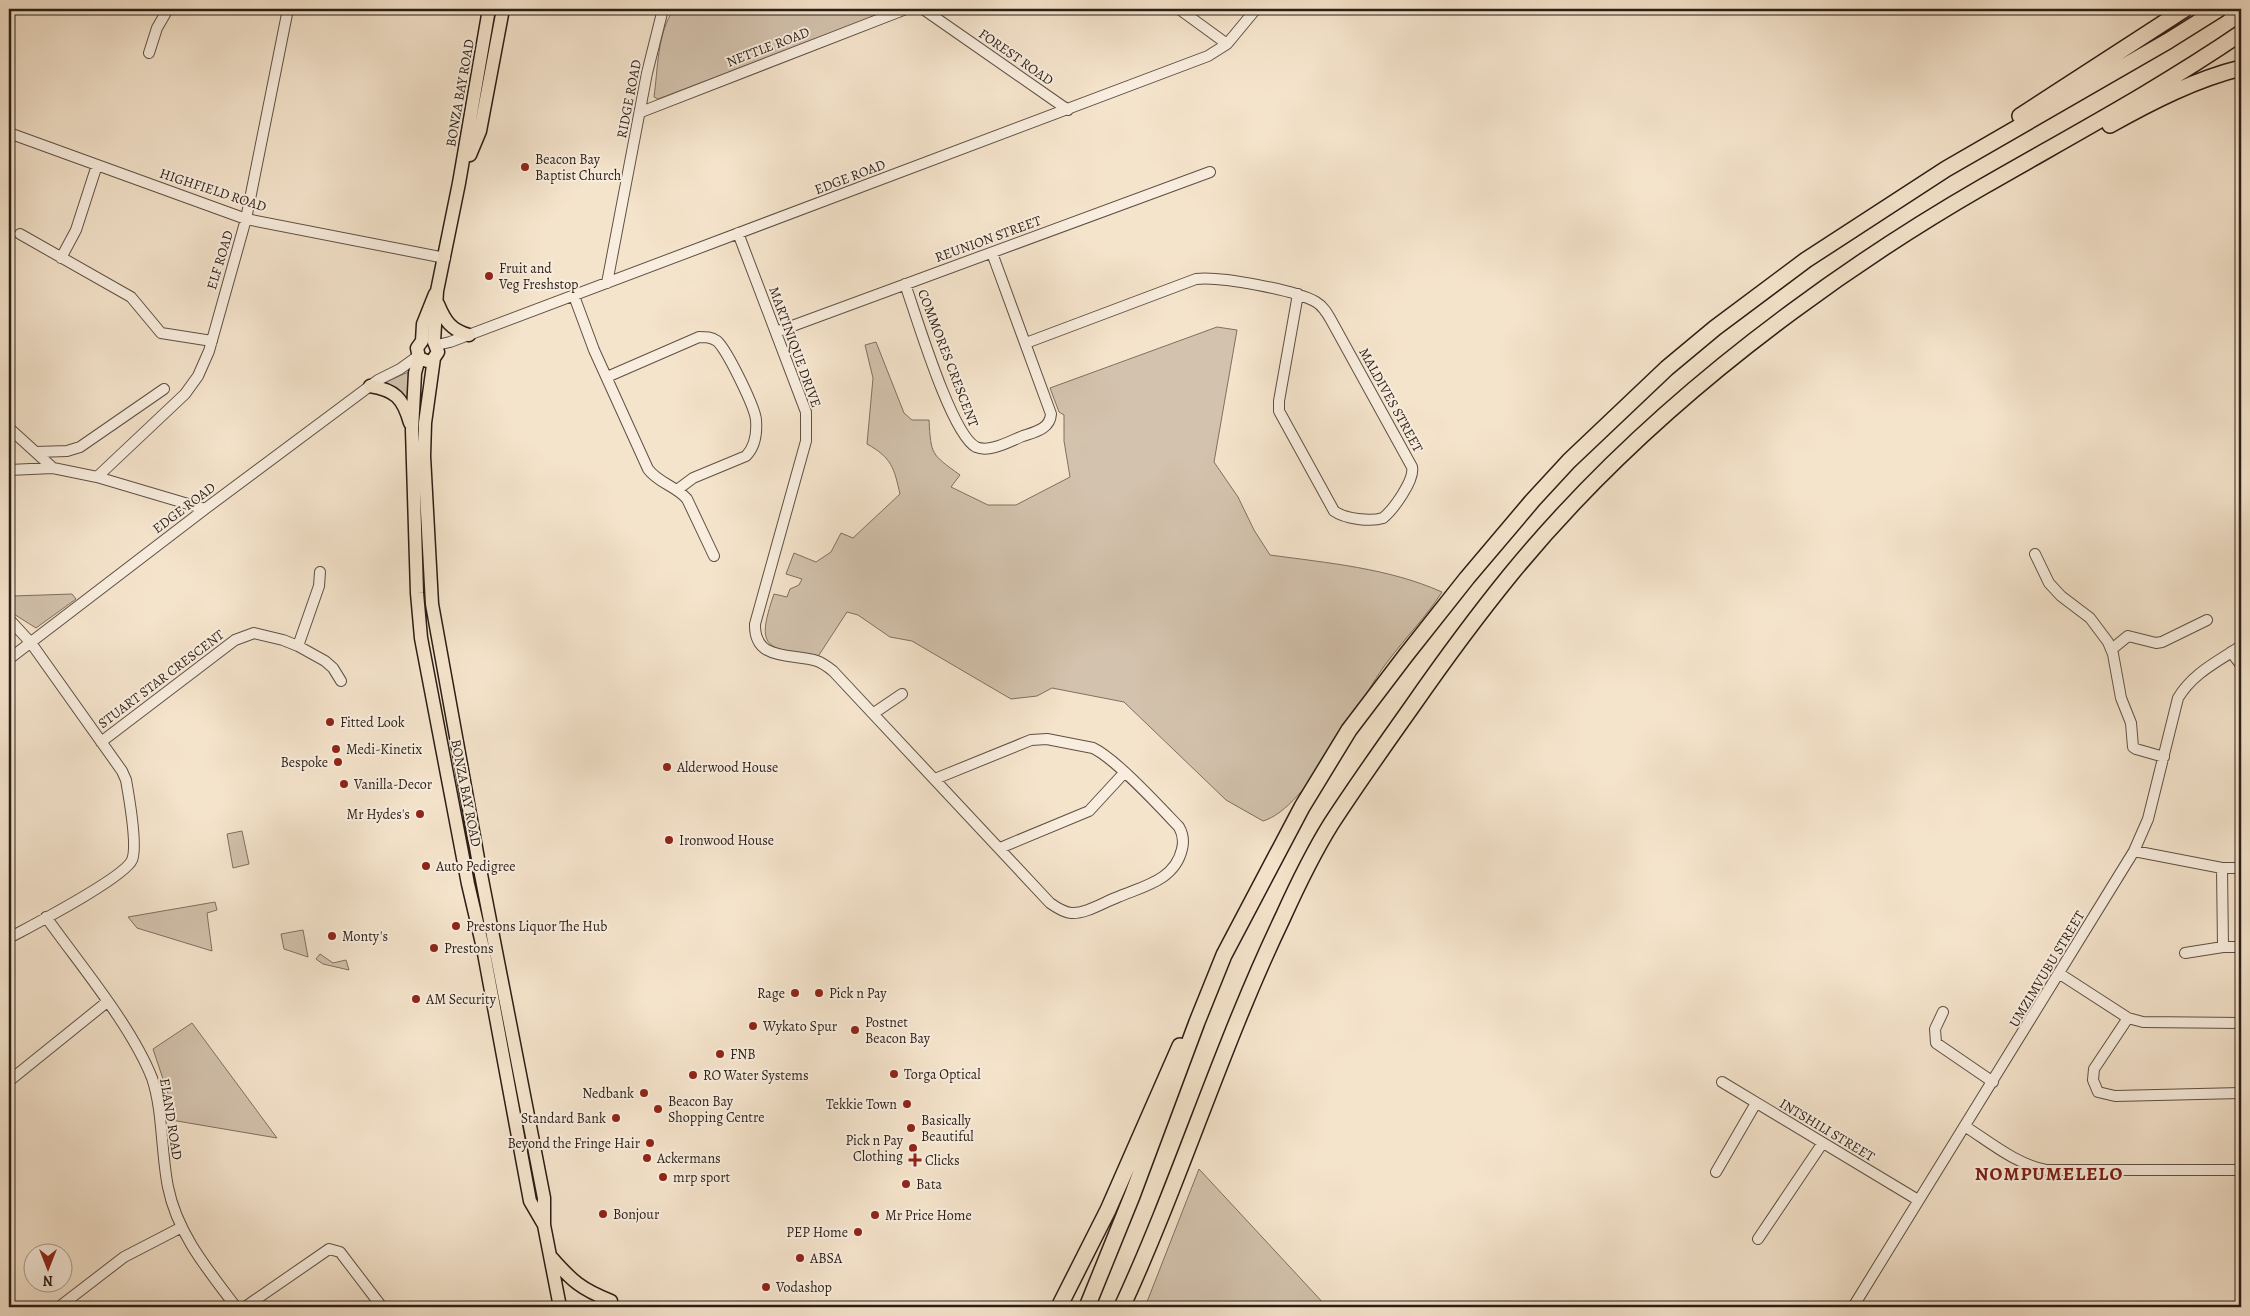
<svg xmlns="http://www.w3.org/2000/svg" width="2250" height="1316" font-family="Alegreya,serif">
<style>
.green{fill:#d3c2ad;stroke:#7f7062}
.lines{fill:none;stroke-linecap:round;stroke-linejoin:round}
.minor-casing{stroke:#5e5044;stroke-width:12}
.major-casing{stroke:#2b1e16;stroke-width:15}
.highway-casing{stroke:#2b1e16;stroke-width:18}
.minor{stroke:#f8edde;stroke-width:10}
.major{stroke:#f5e4cc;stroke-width:12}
.highway{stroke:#f5e4cc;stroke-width:15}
.poi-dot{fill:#8f2418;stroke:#f8edde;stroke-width:2}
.labels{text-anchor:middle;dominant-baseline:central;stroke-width:4;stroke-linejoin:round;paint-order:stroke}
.street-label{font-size:14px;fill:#2b1e16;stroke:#f8edde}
.poi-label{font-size:14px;fill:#2b1e16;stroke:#f8edde;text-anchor:start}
.district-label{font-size:19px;font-weight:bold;letter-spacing:1px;fill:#7a1f14;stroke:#f8edde}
</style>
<rect width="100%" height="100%" fill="#f5e4cc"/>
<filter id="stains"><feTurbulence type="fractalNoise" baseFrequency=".004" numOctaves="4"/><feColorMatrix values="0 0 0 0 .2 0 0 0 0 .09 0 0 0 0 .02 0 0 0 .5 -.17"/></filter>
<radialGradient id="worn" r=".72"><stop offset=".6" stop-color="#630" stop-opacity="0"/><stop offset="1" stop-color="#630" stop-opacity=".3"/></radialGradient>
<path class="green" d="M674,9H894L658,99L654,97C658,69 657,33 674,9Z
M1217,327L1237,330L1214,462L1238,497L1254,530L1270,555C1328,563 1388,568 1442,592C1426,617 1406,637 1388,661C1358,700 1308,808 1263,821L1226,800L1124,702L1052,688L1037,696L1011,699L912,641L890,637L858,615L847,612L817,658C766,647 755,650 774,594L787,597L790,589L799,585L802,579L786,574L794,553L816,562L831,552L841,533L853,538L900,494C894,468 892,458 867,444L873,378L865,345L876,342L904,413L912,420H929C931,455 931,454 960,475L951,487L988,505H1016L1070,477L1064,441V415L1059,412L1050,388Z
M406,373H410L408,397L406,399L394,386H385L384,383Z
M72,594L76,599L36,628L9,611V603L13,596Z
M242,831L249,864L233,868L227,834Z
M215,902L217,910L207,913L212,951L137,928L128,917Z
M303,930L308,957L284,949L281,934Z
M320,954L333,963L346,960L349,970L323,964L316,959Z
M192,1023L277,1138L171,1120L168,1094L153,1049Z
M1199,1169L1327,1307H1145Z"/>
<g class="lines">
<defs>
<path id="minor" d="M923,9L1068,110
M1179,9L1227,44
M149,53L157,28L168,9
M641,112L906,9
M9,133L246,219L445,258
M738,233L806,412V441L755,624C754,662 792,653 817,661C823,663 828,667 833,671L1050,903C1057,908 1063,912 1071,913C1086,914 1104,902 1118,897C1144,886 1175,880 1182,849C1184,841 1183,834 1179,827C1160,807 1116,759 1093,748L1047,739L1031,740L935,779
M20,234L131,297L161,333L212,341
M61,258L76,230L97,165
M607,283L647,73L663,9
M905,284C916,315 951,434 976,447C990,453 1010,441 1023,436C1035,432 1050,429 1051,414L992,253
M574,296L594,350L648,469C658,483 676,486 687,499L714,556
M776,332L1210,172
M1026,343L1196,279C1220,276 1295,290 1316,302C1323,306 1327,313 1331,320L1412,467C1415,480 1393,510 1383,518C1371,522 1345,519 1334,511L1279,411V401L1298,294
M437,345L450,342L1208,56L1227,44L1256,9
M607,377L699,337C706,337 711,337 717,341C727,350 755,407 756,420C757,433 755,447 746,456L693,478L677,490
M9,428L53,468
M36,452L67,451L80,447L164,389
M9,470L53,468L97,477L205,509
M97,477L185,394L198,376L209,351L246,219L288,9
M2035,554L2049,583L2061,596L2090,618L2108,642L2113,654L2121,698L2131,723L2133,747L2136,749L2164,757
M9,619L31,643L122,771L126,780C129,797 138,846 132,860C124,878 31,926 9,938
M298,646L319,586L320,572
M2112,649L2128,636L2156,643L2162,642L2207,620
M2231,652L2241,665
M9,659L205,509L378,380L400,369L418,356
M874,713L902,694
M101,742L235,640L254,633L283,640L298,646L325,661L333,668L341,681
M2241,751V750
M1000,848L1089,811L1124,773
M2134,851L2222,868H2241
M2222,868L2223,947
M46,917C80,965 131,1025 152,1078C163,1110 161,1153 168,1187C177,1233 208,1270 236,1307
M2185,953L2223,947H2241
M2060,974L2128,1018L2143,1022L2241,1023
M1943,1012L1935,1029L1936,1043L1993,1082
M2128,1018L2094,1069L2093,1080L2098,1092L2115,1096L2241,1093
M9,1081L107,1002
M1722,1082L1918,1200
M1966,1127C1991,1143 2016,1164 2046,1170H2241
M1716,1172L1756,1103
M1758,1239L1822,1144
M59,1307L124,1257L182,1227
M245,1307L329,1249L340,1252L382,1307
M1853,1307L2134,851L2148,819L2178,698C2193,673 2217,662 2241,646"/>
<path id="major" d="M489,9L459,183L437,291L434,342L438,352L434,358L425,423L424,456L432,604L479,864L544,1198V1225L560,1307
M470,155L480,131L503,9
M438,304C445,321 451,330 469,335
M419,358L415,373L412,430L417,593L421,638L468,884L483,948L530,1201L544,1225
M427,361L419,358L417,348L422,341L423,324L435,294
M370,386C395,390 403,398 410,423
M551,1257C572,1281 581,1289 611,1301"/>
<path id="highway" d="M2020,116L2185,9
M2110,125C2151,102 2196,79 2241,68
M1059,1307L1108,1210L1180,1046
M1087,1307L1132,1196L1197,1022L1224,955L1302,807L1349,730L1406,655L1467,578L1533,500L1569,461L1667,368L1715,328L1806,260L1946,169L2168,41L2219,9
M1122,1307C1181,1179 1222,1044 1283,917C1297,886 1313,853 1331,824C1357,784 1384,746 1411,708C1443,662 1476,617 1511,574C1593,474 1690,387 1793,311C1855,265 1918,224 1984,186C2071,136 2159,89 2241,33"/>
</defs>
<use href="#minor" class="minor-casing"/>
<use href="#major" class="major-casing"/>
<use href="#highway" class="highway-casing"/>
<use href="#minor" class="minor"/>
<use href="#major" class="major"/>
<use href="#highway" class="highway"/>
</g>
<g class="poi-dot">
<circle cx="525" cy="167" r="5"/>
<circle cx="489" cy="276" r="5"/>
<circle cx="330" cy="722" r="5"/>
<circle cx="336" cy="749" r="5"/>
<circle cx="338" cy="762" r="5"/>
<circle cx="667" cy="767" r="5"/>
<circle cx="344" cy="784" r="5"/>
<circle cx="420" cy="814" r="5"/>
<circle cx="669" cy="840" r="5"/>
<circle cx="426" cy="866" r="5"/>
<circle cx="456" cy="926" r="5"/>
<circle cx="332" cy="936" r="5"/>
<circle cx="434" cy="948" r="5"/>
<circle cx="795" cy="993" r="5"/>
<circle cx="819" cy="993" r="5"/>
<circle cx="416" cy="999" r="5"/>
<circle cx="753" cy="1026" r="5"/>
<circle cx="855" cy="1030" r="5"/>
<circle cx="720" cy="1054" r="5"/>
<circle cx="894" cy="1074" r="5"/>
<circle cx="693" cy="1075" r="5"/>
<circle cx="644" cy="1093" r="5"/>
<circle cx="907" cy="1104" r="5"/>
<circle cx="658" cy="1109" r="5"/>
<circle cx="616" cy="1118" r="5"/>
<circle cx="911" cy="1128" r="5"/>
<circle cx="650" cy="1143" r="5"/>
<circle cx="913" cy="1148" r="5"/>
<circle cx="647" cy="1158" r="5"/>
<path d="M912.5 1152.5h5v5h5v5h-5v5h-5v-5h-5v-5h5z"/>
<circle cx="663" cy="1177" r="5"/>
<circle cx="906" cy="1184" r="5"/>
<circle cx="603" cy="1214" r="5"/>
<circle cx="875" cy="1215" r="5"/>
<circle cx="858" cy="1232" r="5"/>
<circle cx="800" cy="1258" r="5"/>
<circle cx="766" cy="1287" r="5"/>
</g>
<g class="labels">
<g class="street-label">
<text transform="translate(768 47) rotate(-21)">NETTLE ROAD</text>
<text transform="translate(1016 57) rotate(35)">FOREST ROAD</text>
<text transform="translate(460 93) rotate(-80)">BONZA BAY ROAD</text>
<text transform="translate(629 99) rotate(-79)">RIDGE ROAD</text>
<text transform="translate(850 177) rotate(-21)">EDGE ROAD</text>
<text transform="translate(213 190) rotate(18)">HIGHFIELD ROAD</text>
<text transform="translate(988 239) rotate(-20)">REUNION STREET</text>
<text transform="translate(220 260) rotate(-73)">ELF ROAD</text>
<text transform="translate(795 347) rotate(70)">MARTINIQUE DRIVE</text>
<text transform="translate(948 358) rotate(69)">COMMORES CRESCENT</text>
<text transform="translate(1391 400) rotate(61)">MALDIVES STREET</text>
<text transform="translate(184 508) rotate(-37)">EDGE ROAD</text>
<text transform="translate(161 679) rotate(-37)">STUART STAR CRESCENT</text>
<text transform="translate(466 793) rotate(79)">BONZA BAY ROAD</text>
<text transform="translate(2047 969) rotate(-59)">UMZIMVUBU STREET</text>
<text transform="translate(171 1119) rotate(81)">ELAND ROAD</text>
<text transform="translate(1827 1130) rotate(31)">INTSHILI STREET</text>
</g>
<g class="poi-label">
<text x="535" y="159">Beacon Bay<tspan x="535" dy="16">Baptist Church</tspan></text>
<text x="499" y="268">Fruit and<tspan x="499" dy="16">Veg Freshstop</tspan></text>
<text x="340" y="722">Fitted Look</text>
<text x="346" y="749">Medi-Kinetix</text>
<text x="328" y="762" text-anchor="end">Bespoke</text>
<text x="677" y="767">Alderwood House</text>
<text x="354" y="784">Vanilla-Decor</text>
<text x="410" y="814" text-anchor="end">Mr Hydes's</text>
<text x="679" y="840">Ironwood House</text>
<text x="436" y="866">Auto Pedigree</text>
<text x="466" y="926">Prestons Liquor The Hub</text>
<text x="342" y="936">Monty's</text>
<text x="444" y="948">Prestons</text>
<text x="785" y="993" text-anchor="end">Rage</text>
<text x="829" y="993">Pick n Pay</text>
<text x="426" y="999">AM Security</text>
<text x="865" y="1022">Postnet<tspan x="865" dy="16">Beacon Bay</tspan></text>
<text x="763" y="1026">Wykato Spur</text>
<text x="730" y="1054">FNB</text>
<text x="904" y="1074">Torga Optical</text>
<text x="703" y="1075">RO Water Systems</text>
<text x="634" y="1093" text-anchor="end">Nedbank</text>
<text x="668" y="1101">Beacon Bay<tspan x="668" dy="16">Shopping Centre</tspan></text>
<text x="897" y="1104" text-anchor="end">Tekkie Town</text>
<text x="606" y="1118" text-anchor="end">Standard Bank</text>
<text x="921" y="1120">Basically<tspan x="921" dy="16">Beautiful</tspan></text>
<text x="903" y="1140" text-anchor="end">Pick n Pay<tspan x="903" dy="16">Clothing</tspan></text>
<text x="640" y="1143" text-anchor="end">Beyond the Fringe Hair</text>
<text x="657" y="1158">Ackermans</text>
<text x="925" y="1160">Clicks</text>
<text x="673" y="1177">mrp sport</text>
<text x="916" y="1184">Bata</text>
<text x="613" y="1214">Bonjour</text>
<text x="885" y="1215">Mr Price Home</text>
<text x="848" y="1232" text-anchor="end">PEP Home</text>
<text x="810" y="1258">ABSA</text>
<text x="776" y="1287">Vodashop</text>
</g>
<g class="district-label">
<text x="2049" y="1174">NOMPUMELELO</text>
</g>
</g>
<rect width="2250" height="1316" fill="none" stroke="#f5e4cc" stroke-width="30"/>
<rect x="10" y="10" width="2230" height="1296" fill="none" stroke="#2b1e16" stroke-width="2.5"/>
<rect x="15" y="15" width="2220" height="1286" fill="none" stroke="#2b1e16"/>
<g transform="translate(48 1268) rotate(180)"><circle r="24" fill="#f8edde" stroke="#a69a8e"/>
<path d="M0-4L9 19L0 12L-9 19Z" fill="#8f2418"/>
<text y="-8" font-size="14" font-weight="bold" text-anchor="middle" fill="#2b1e16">N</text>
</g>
<rect width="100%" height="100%" filter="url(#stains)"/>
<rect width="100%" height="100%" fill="url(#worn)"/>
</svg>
